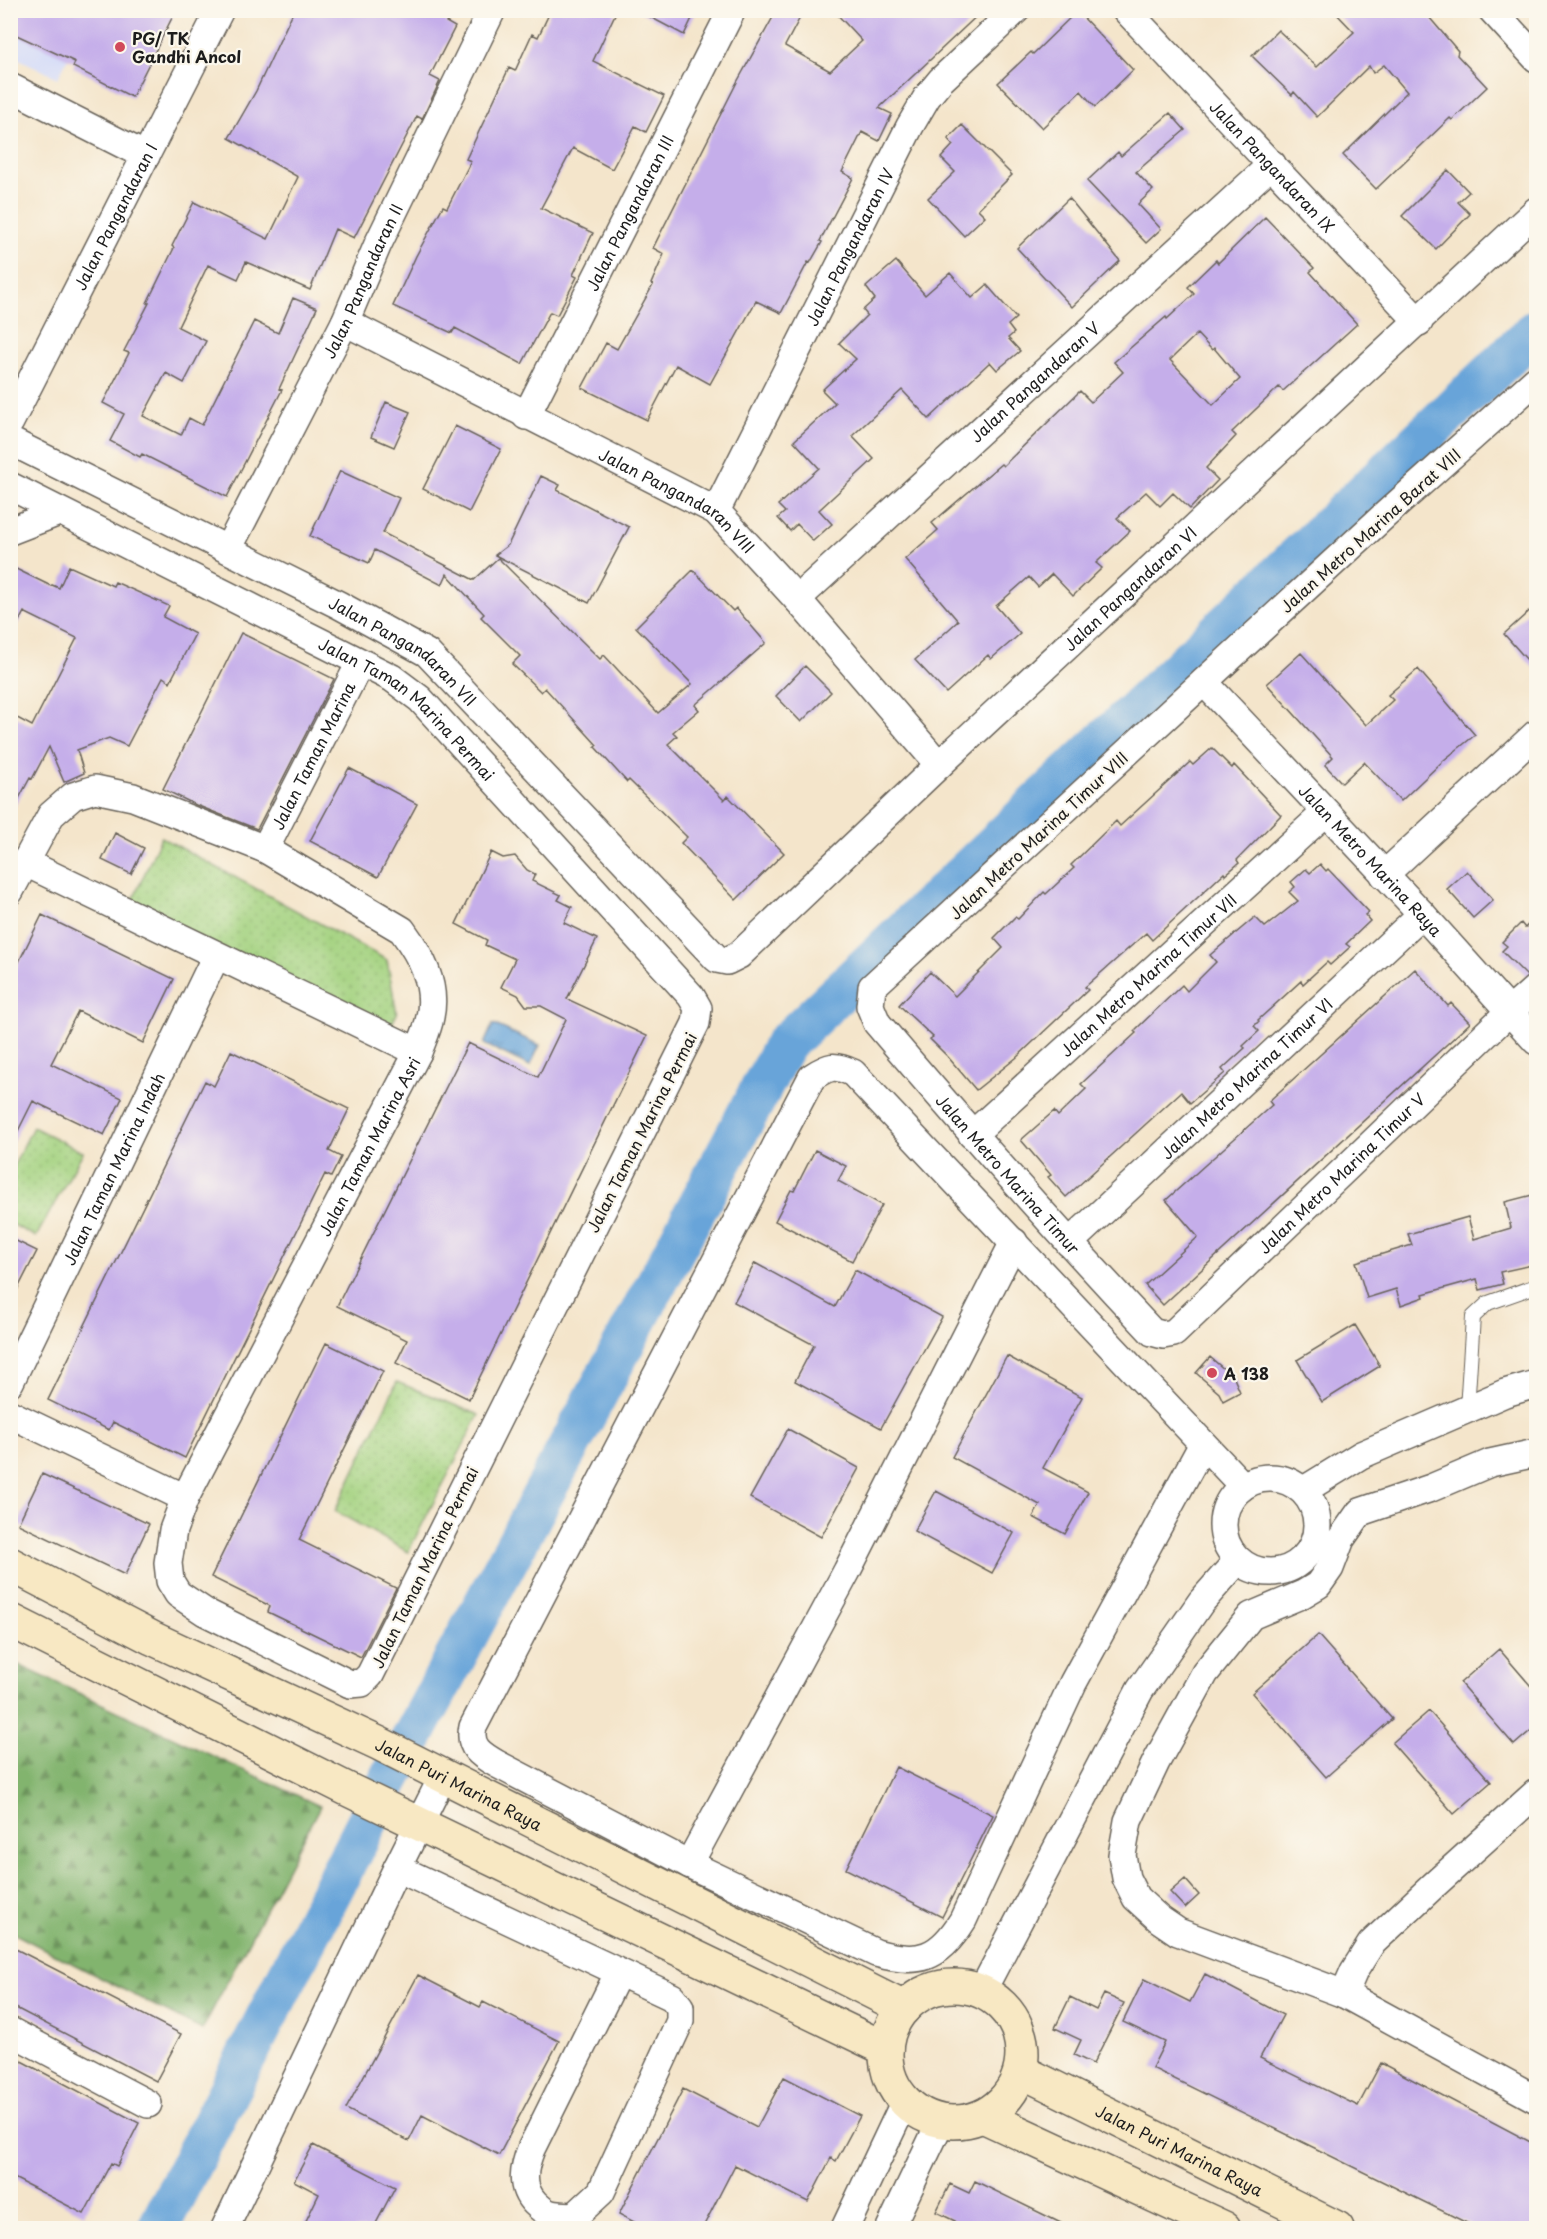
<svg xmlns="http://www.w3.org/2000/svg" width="1547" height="2239" font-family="'Playpen Sans',sans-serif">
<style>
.built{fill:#d1d9f9}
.green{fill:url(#green-dots);stroke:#60774e;stroke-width:1.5}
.forest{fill:url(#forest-firs);stroke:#4f6845;stroke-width:1.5}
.water{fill:url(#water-ripples);stroke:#42607a;stroke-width:1.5}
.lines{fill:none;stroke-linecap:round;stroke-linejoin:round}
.river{stroke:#68a4d9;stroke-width:42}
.building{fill:#c5aeea;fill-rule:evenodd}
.lane-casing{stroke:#686259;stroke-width:16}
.street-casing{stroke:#686259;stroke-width:30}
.secondary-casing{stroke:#686259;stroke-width:36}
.lane{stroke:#fff;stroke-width:14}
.street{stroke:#fff;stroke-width:27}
.secondary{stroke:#f8e8c3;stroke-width:33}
.poi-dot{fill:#d1495b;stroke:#fbf7ec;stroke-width:2}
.labels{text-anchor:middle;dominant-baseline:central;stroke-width:4.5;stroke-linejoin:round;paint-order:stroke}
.poi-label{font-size:16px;font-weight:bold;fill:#1c1c1c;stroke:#fbf7ec;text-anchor:start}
.street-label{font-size:16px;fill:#1c1c1c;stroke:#fbf7ec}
</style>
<defs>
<pattern id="green-dots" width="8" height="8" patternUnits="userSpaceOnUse" patternTransform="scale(1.5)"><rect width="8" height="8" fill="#a3d27f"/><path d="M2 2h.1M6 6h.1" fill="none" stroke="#8cb46d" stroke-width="1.8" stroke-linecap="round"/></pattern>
<pattern id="forest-firs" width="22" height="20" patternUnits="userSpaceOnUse" patternTransform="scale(1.5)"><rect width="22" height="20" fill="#82b46e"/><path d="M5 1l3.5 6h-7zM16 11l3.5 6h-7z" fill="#6a925a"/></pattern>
<pattern id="water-ripples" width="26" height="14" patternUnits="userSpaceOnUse" patternTransform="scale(1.5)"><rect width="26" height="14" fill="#68a4d9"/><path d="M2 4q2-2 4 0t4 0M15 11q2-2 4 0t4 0" fill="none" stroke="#5585af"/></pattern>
</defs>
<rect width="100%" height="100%" fill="#fbf7ec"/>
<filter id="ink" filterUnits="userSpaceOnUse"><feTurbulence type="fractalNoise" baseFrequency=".0167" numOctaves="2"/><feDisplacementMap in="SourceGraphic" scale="12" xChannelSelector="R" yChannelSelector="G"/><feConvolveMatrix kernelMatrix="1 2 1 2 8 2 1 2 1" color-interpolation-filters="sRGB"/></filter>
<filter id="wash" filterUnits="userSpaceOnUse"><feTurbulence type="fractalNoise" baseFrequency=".008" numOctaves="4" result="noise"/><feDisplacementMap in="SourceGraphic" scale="24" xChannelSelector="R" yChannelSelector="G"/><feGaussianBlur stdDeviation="1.35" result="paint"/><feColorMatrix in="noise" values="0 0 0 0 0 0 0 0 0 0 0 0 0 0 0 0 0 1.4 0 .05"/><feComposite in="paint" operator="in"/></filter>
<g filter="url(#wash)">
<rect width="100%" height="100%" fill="#f4e5cb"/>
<path class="built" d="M10,11H91L58,78L11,55Z"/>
<path class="green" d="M161,837L387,960L397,1014L385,1037L132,902Z
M33,1127L83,1152L36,1237L10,1223L11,1171Z
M397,1382L479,1415L408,1552L335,1511Z"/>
<path class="forest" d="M10,1661L320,1806L202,2030L11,1932Z"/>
<path class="water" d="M493,1024L540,1045L530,1066L484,1044Z"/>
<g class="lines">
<path class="river" d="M158,2228L367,1822L785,1044L1536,330"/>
</g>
<g id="blocks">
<path class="building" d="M10,10H176L132,97L73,67L75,62L10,32Z
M294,10H452L446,22L455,27L430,76L440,81L422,119L417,116L354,238L335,229L310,290L246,262L238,279L208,265L178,327L206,341L184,383L166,373L143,416L181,435L189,418L202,425L254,321L278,333L293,298L317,308L279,389L282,390L227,497L142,454L140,457L110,441L124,414L103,403L129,353L124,351L149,303H147L174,248L172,246L194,202L268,239L298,177L229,138L256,91Z
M551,10H617L593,61L664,96L646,132L635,126L612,169L573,148L541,208L593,233L573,275L577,277L557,315L550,312L522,364L455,328L452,333L393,306L416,256L443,206L447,208L471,161L466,159L509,68L515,71L532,34L538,37Z
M637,10H696L684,35Z
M777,10H804L785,46L830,71L862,41L833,10H983L879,108L892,114L879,141L862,132L842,172L853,178L820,241L822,242L810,263L808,262L781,313L756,301L710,384L676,365L647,420L582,388L606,343L617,349L653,285L651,284L664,254L653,248L736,84Z
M1333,10H1423L1458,51L1457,55L1487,87L1452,120L1450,118L1376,189L1343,155L1407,92L1384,65L1373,73L1369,66L1317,117L1294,92L1292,95L1252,56L1278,30L1317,67L1354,32Z
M1077,11L1133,70L1095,107L1081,91L1042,128L998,83L1031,52L1033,54Z
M1170,113L1185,130L1136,172L1153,190L1138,204L1161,229L1146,243L1087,181L1118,152L1121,156Z
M962,125L1012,175L978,209L985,216L964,236L928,198L955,172L941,158L953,145L948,139Z
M1448,170L1469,192L1458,202L1470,214L1436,249L1402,216Z
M1069,198L1120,261L1072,307L1017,248Z
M1265,217L1314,268L1310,272L1357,324L1283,391L1279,387L1232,432L1236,436L1206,468L1218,480L1190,509L1173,493L1160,506L1146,492L1117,518L1130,531L1096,563L1102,568L1073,596L1052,574L1038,587L1029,577L996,606L1020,634L991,659L988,655L946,693L915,660L958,621L905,559L938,530L932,523L1001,464L1003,466L1080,391L1091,402L1123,372L1114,362L1166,317L1167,319L1194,294L1188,287L1216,260L1218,263ZM1197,334L1212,350L1214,348L1240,379L1213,405L1170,360Z
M896,261L925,295L950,273L972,298L987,285L1016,318L1008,325L1014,333L1008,338L1020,351L997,370L990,362L929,419L902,390L852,436L874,459L819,510L832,524L813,541L797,524L790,531L778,518L785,512L778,505L819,468L794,441L835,403L822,390L856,359L839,343L867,315L863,310L875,299L866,287Z
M386,402L410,412L394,447L371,437Z
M455,426L501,449L469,512L423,489Z
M340,471L399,498L383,533L474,580L498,558L600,659L604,655L658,713L692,684L636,627L693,570L733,611L736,608L766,643L695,705L699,710L673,732L677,736L668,744L724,800L728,796L784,853L736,900L681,843L687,837L629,780L627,782L595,747L597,745L545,688L541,692L512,664L520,656L481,617L484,614L447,574L442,585L375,550L369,563L310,536Z
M541,476L560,485L557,490L629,527L589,603L495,555L508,545Z
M10,566L51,586L52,585L59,588L69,566L113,586L115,582L169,606L163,617L195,634L170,682L163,677L127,746L109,738L77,750L84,773L64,782L49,747L32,779L30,778L10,815V714L32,726L77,638L24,612L10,638Z
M1536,605V670L1504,634Z
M241,633L334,679L257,829L196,805L163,789Z
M1301,653L1366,725L1393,700L1388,695L1418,669L1475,735L1444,760L1401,801L1364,762L1342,783L1325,765L1333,757L1267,684Z
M805,666L831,692L801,722L776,696Z
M1212,748L1232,768L1234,765L1281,815L1237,860L1239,863L1225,875L1224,873L1152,940L1146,933L1085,987L1088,990L1016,1058L976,1090L948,1057L930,1039L933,1037L899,1005L930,972L955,996L1003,948L994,938L1015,917L1018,919L1044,892L1046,894L1074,868L1071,865L1116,821L1120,826L1190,762L1193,765Z
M349,768L417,804L378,877L310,841Z
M115,833L144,848L131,874L102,860Z
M491,852L503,858L515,856L527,870L535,874L532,881L561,895L558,900L572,907L564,923L597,939L567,999L647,1036L469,1399L396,1363L407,1340L337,1306L468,1043L538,1077L566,1019L541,1006H526L518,995L501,987L515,959L485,945L487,940L456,924Z
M1320,864L1326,871L1328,869L1369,912L1365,915L1370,921L1346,944L1350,947L1330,965L1327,962L1303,984L1301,981L1258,1020L1259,1021L1254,1026L1259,1031L1243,1046L1245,1048L1222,1069L1225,1073L1190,1103L1181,1092L1066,1197L1048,1177L1051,1175L1021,1140L1054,1111L1058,1116L1086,1089L1081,1084L1136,1033L1134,1031L1182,985L1187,991L1216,962L1210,955L1255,917L1265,927L1298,901L1289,892L1295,887L1291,882L1306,869L1310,873Z
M1467,871L1493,900L1473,918L1447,889Z
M42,915L174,979L143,1043L78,1011L51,1064L122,1098L104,1135L33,1101L10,1147V980Z
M1536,916V973L1527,976L1502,951L1507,946L1502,942L1521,923L1525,928Z
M1415,969L1448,1006L1451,1003L1470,1023L1163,1305L1145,1285L1198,1237L1166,1200L1272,1105L1269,1101Z
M231,1051L349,1109L329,1151L341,1157L331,1177L325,1174L185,1458L113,1422L109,1430L48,1400L205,1081L214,1086Z
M815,1150L846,1166L838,1181L882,1205L852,1261L775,1221L791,1190L794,1191Z
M1536,1194V1264L1500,1272L1503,1284L1480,1290L1477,1279L1423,1294L1424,1297L1401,1305L1396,1289L1367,1298L1356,1262L1412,1245L1408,1234L1468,1217L1474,1239L1511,1228L1505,1202Z
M10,1238L37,1251L10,1304Z
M755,1263L835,1307L855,1270L942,1317L881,1428L795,1381L814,1345L734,1302Z
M1355,1325L1380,1366L1322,1402L1297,1360Z
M326,1343L383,1371L299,1540L396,1588L361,1657L268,1612L270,1606L211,1577Z
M1007,1356L1082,1397L1043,1468L1088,1492L1065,1534L1033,1517L1040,1505L952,1457Z
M1210,1357L1234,1378L1240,1392L1223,1401L1219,1393L1196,1373Z
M788,1429L859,1468L821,1537L750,1498Z
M42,1474L149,1524L125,1575L18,1524Z
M936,1491L1014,1533L992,1573L914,1531Z
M1318,1635L1392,1719L1326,1777L1252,1693Z
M1499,1649L1536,1692V1726L1514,1745L1460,1683Z
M1429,1711L1491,1782L1454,1814L1392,1743Z
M896,1767L993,1815L942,1917L846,1869Z
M1185,1879L1199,1895L1185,1908L1170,1892Z
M10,1946L181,2034L156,2081L10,2005Z
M1205,1974L1283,2015L1260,2058L1358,2106L1381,2063L1536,2145V2229H1479L1152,2068L1165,2042L1123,2022L1144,1979L1190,2002Z
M418,1975L480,2007L483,2002L559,2041L499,2155L422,2115L409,2141L346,2109Z
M1104,1994L1124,2003L1093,2064L1074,2055L1081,2040L1055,2028L1070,1997L1096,2010Z
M10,2055L139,2123L117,2166L111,2163L84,2214L10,2176Z
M784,2077L860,2116L836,2161L831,2158L808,2202L735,2165L702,2229H647L619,2214L683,2089L757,2127Z
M313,2145L395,2187L373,2229H302L319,2194L294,2181Z
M975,2181L1073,2229H952L955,2221L936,2212L950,2184L969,2193Z"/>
</g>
</g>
<g filter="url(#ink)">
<use href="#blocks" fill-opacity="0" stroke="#686259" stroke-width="1.5"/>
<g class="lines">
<defs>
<path id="lane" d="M1467,1409L1473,1317L1488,1303L1536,1286"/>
<g id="street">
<path id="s1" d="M1126,10L1419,322"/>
<path d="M1492,10L1536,58"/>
<path d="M10,87L146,156"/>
<path id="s2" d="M345,322L716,511L797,599L939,765"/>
<path id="s3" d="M1536,380L1385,515L872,987L870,1006L877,1023C966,1128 1057,1231 1152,1332L1163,1335L1174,1333L1509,1012L1536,988"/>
<path id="s4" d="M526,416L732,10"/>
<path id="s5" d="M10,422L220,10"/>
<path id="s6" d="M10,441L339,605L427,653L717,959L727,961L739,955L939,765L1536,211"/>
<path id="s7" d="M10,486L392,678L420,699L691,996L698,1008L696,1023L370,1675L362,1683L350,1684L205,1612L178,1594L170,1581L168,1563L173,1530L185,1498L418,1052C422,1041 428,1029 430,1017C437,984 421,956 402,930L265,849L133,797L95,789L73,796L51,815L10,891"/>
<path id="s8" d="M716,511L910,126L927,97L941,80L1016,10"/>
<path d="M10,531L59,512"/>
<path id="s9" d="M228,549L345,322L378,244L492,10"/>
<path id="s10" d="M797,599L1272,164"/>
<path id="s11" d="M1204,682L1422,914L1536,1041"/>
<path id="s12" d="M265,849L360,663"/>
<path d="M24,862L418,1052"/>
<path d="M1384,875L1536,734"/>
<path id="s13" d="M972,1135L1325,813"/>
<path id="s14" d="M1069,1243L1422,914"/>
<path id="s15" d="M10,1382L216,956"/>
<path d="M10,1414L185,1498"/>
<path d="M1203,1444L1073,1683L963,1920C939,1959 919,1965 876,1953L689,1864L497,1764C481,1755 468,1747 473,1727L812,1077C829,1066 834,1064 853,1073L1243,1486"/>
<path d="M1536,1453L1490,1463L1431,1488L1360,1512L1341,1539L1330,1568L1318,1585L1303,1594L1251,1616L1205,1673L1156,1762L1128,1821L1122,1855L1126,1878L1136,1898L1159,1919L1178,1932L1344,1994L1536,2099"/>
<circle cx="1270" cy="1525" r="47"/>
<path d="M1304,1490L1361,1455L1505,1393L1536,1384"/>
<path d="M689,1864L847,1571L1014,1242"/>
<path d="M397,1868L443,1776"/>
<path d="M982,1991L1140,1690L1201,1602L1238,1560"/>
<path d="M1344,1994L1354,1971L1371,1944L1434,1885L1536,1793"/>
<path d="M10,2031L148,2104"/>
<path d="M225,2228L397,1868L672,1997L680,2007V2021L601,2192L575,2216C567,2215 558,2216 551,2214C544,2212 539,2207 535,2203C519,2187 524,2167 531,2149L619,1972"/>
<path d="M845,2228L905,2101"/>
<path d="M890,2228L941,2121"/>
</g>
<g id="secondary">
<path id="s16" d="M10,1564L152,1638L378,1743L904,2008"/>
<path d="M10,1620L351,1791L886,2049"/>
<circle cx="954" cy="2054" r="68"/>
<path id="s17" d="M1021,2071L1337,2228"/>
<path d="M983,2116L1224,2228"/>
</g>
</defs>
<use href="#lane" class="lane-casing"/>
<use href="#street" class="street-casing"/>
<use href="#secondary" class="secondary-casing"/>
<use href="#lane" class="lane"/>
<use href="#street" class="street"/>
<use href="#secondary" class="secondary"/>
</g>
</g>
<g class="poi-dot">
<circle cx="120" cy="47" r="6"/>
<circle cx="1212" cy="1373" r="6"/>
</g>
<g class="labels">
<g class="poi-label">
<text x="132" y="38">PG/ TK<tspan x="132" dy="18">Gandhi Ancol</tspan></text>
<text x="1224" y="1373">A 138</text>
</g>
<g class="street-label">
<text stroke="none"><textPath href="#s1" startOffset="214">Jalan Pangandaran IX</textPath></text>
<text stroke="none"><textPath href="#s4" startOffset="228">Jalan Pangandaran III</textPath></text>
<text stroke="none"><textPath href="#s5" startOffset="231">Jalan Pangandaran I</textPath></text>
<text stroke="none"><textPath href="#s8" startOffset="296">Jalan Pangandaran IV</textPath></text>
<text stroke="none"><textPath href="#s9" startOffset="300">Jalan Pangandaran II</textPath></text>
<text stroke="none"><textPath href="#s10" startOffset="322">Jalan Pangandaran V</textPath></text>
<text stroke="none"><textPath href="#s2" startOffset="378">Jalan Pangandaran VIII</textPath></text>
<text transform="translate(1370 530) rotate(-42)">Jalan Metro Marina Barat VIII</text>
<text stroke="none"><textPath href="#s6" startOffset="1449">Jalan Pangandaran VI</textPath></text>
<text stroke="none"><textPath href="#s6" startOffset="447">Jalan Pangandaran VII</textPath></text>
<text stroke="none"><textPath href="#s7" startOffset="458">Jalan Taman Marina Permai</textPath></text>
<text stroke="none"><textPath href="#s12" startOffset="105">Jalan Taman Marina</textPath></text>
<text transform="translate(1038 835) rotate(-43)">Jalan Metro Marina Timur VIII</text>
<text stroke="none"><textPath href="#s11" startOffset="244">Jalan Metro Marina Raya</textPath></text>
<text stroke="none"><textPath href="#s13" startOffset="238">Jalan Metro Marina Timur VII</textPath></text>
<text stroke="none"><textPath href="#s14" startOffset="242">Jalan Metro Marina Timur VI</textPath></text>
<text transform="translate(641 1132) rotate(-63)">Jalan Taman Marina Permai</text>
<text stroke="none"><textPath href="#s7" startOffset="2338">Jalan Taman Marina Asri</textPath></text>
<text stroke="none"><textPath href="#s15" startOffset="237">Jalan Taman Marina Indah</textPath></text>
<text stroke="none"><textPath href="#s3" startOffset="1605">Jalan Metro Marina Timur V</textPath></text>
<text stroke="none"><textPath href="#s3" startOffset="1137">Jalan Metro Marina Timur</textPath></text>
<text transform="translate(424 1567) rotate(-64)">Jalan Taman Marina Permai</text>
<text stroke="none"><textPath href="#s16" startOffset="500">Jalan Puri Marina Raya</textPath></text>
<text stroke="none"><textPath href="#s17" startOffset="177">Jalan Puri Marina Raya</textPath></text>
</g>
</g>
<rect width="1547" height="2239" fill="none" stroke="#fbf7ec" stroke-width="36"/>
</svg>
